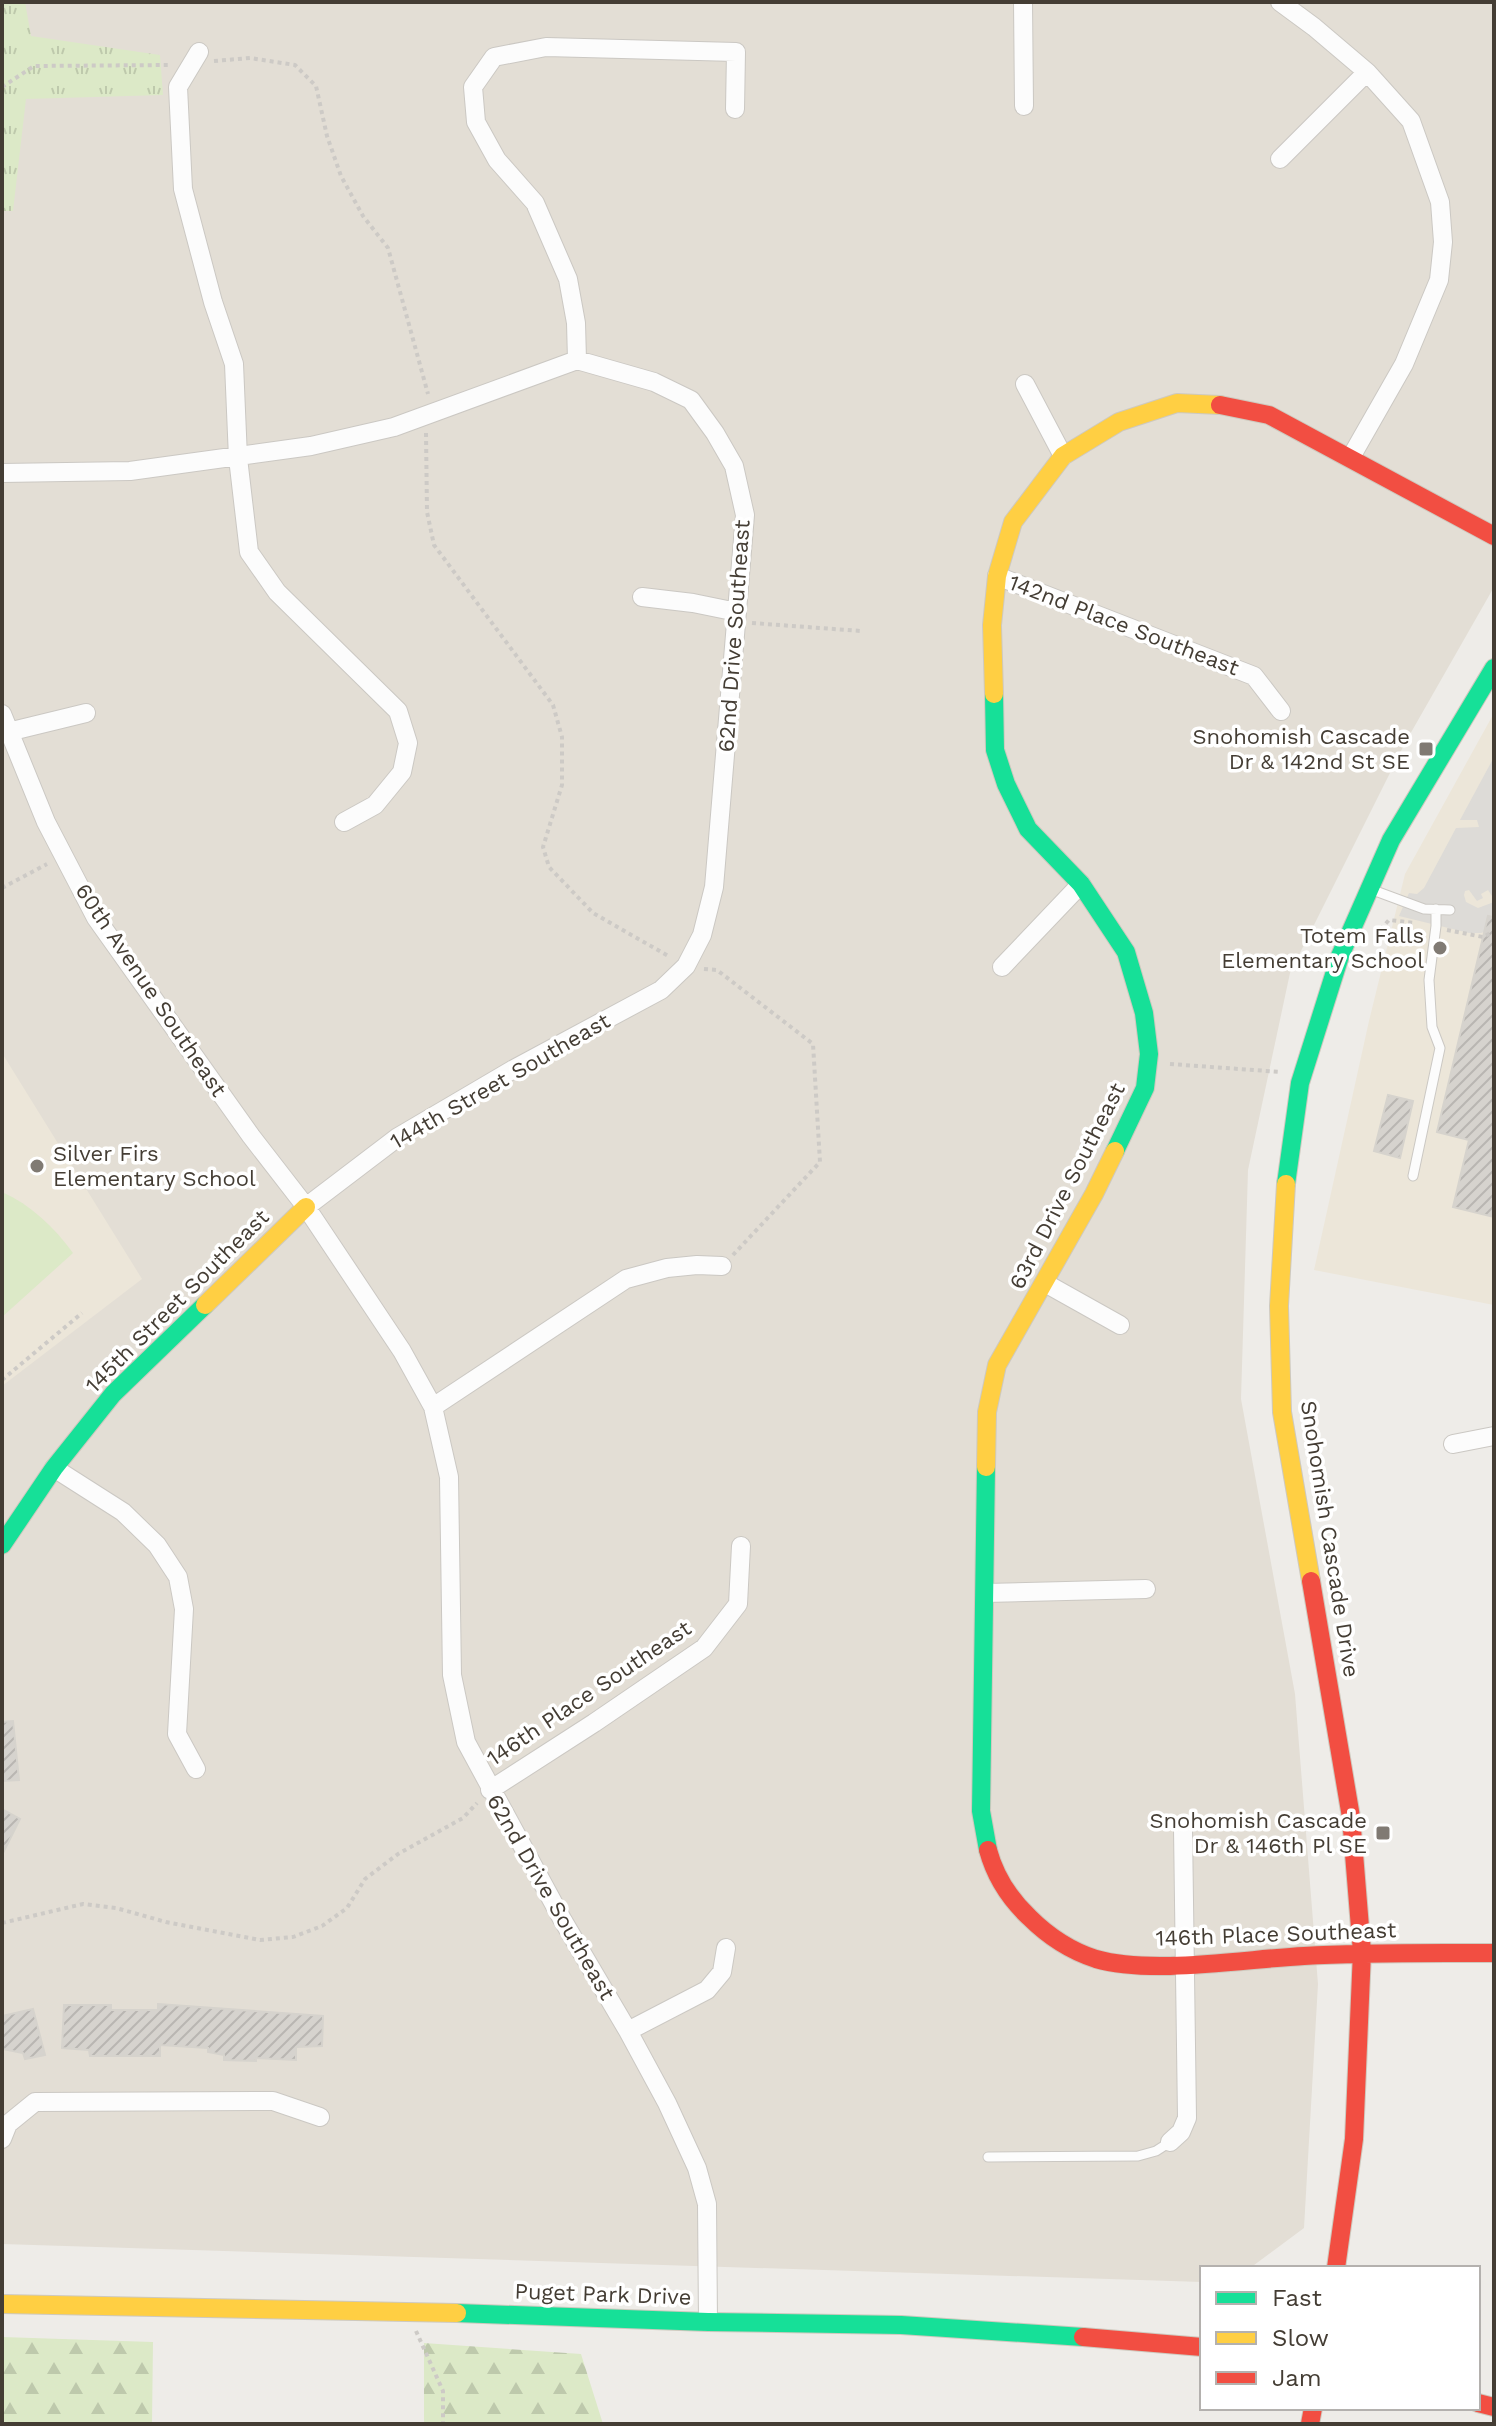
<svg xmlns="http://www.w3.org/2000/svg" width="1496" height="2426" font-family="'Work Sans',sans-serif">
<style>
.residential{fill:#e3ded5}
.education{fill:#ece6d9}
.grass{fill:url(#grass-tufts)}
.forest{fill:url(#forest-firs)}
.pitch{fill:#dce9c7}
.parking{fill:#dddbd7}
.building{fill:url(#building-hatch);stroke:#d6d3cd;stroke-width:2}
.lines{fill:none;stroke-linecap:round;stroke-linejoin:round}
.lane-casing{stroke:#cbc8c3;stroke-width:11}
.street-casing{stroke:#cbc8c3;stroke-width:20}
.fast-casing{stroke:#cec9be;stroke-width:20}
.slow-casing{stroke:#cec9be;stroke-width:20}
.jam-casing{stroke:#cec9be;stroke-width:20}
.path{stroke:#cdcac6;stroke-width:4;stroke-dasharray:4 4;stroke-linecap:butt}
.lane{stroke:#fcfcfc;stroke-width:9}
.street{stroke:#fcfcfc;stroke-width:18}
.fast{stroke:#16e098;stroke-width:18}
.slow{stroke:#ffcf43;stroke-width:18}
.jam{stroke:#f24e42;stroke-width:18}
.poi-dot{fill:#807a73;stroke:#fff;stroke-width:3}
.labels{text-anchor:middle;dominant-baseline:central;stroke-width:7;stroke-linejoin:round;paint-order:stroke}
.street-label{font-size:22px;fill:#443d34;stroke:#fff}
.poi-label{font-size:22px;fill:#443d34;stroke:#fff;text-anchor:end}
</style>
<defs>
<pattern id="grass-tufts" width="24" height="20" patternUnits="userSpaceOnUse" patternTransform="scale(2)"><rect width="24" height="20" fill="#dce9c7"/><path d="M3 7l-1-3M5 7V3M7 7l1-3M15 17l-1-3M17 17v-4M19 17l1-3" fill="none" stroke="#bec9ac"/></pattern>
<pattern id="forest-firs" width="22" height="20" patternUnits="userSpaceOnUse" patternTransform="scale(2)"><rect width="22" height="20" fill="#dce9c7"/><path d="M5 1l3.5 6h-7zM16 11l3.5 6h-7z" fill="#bec9ac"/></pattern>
<pattern id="building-hatch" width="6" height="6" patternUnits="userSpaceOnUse" patternTransform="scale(2)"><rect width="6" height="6" fill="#d6d3ce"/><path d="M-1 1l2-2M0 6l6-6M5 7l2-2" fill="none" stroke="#b9b6b2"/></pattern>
</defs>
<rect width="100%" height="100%" fill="#eeece8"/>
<path class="residential" d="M2,2H1494V587L1405,743L1290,973L1248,1170L1241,1399L1295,1694L1318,1984L1304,2228L1250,2268H1202V2282L2,2244Z"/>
<path class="education" d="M1494,713V1305L1314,1270L1369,1021L1405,874Z
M2,1053L142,1279L2,1386Z"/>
<path class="grass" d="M2,2H25L31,36L160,55L163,95L26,99L13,211H2Z"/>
<path class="forest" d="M2,2337L153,2342L152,2424H2Z
M424,2343L581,2354L603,2424H424Z"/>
<path class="pitch" d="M2,1192C31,1205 54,1227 73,1253L2,1317Z"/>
<path class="parking" d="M1494,757V899L1488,890L1481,894L1483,898L1477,901L1469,890L1465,891L1464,895L1466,902L1478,908L1494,902V929L1481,933H1469L1399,916L1409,893L1417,894L1424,888L1456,828L1479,827L1477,820H1460Z"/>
<path class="building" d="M1488,916L1494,917V1217L1453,1207L1469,1140L1437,1132Z
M1388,1095L1413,1101L1400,1158L1374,1151Z
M13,1721L19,1780L2,1781V1722Z
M2,1809L20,1819L2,1855Z
M158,2004L323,2016L322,2046L296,2047V2060L256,2058V2061L224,2060V2055L208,2052V2048L160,2045V2056H90L89,2050L62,2048L64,2005H111V2010H158Z
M33,2009L45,2055L25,2059L23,2053L2,2049V2016Z"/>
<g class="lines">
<defs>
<path id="lane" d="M1370,889L1424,909L1450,910
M1413,1176L1440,1048L1432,1027L1429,980L1436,926V909
M988,2157L1138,2156L1156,2151L1170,2142"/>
<path id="street" d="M1023,2L1024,106
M1280,2L1314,27L1367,72L1411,121L1440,202L1443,242L1439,280L1404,364L1351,457
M199,52L178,87L183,189L213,302L234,364L238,458L249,552L277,592L398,711L408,743L402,772L375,805L344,822
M1280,159L1367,72
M577,360L576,323L568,279L535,203L497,160L476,122L473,87L494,57L546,47L736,52L735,109
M1025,384L1063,456
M2,473L130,471L311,446L394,427L577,360
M997,576L1254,676L1281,711
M642,597L693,603L737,612
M2,714L46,822L96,918L251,1136L306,1207L402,1351L433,1407L449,1477L452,1675L466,1742L562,1919L628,2031L667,2103L697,2168L707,2204L708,2322
M8,732L86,713
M1002,967L1081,884
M306,1207L398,1137L512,1070L661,990L686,966L702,935L714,887L745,515L734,466L715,433L691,400L654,382L577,360
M1045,1283L1120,1325
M433,1407L626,1279L667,1268L697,1265L722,1266
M1453,1444L1494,1436
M54,1468L123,1512L157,1545L178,1577L184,1609L177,1734L196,1769
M985,1593L1146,1589
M490,1790L594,1723L704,1648L738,1604L741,1546
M628,2031L707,1990L722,1972L726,1948
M2,2139L8,2124L35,2102L273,2101L320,2117
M1170,2142L1181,2132L1187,2118L1183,1829"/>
<path id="fast" d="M994,694L995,750L1006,784L1028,829L1081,884L1126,952L1144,1013L1149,1054L1145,1088L1115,1151
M1286,1184L1300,1083L1340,956L1391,840L1494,668
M986,1467L981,1811L988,1850
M2,1545L54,1468L113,1394L205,1305
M457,2313L708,2322L901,2325L1083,2337"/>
<path id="slow" d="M994,694L992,625L997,576L1013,522L1063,456L1119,422L1177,403L1220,405
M1286,1184L1279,1306L1282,1412L1311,1581
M205,1305L306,1207
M986,1467L987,1412L997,1365L1094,1194L1115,1151
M2,2304L457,2313"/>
<path id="jam" d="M1220,405L1269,415L1494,536
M1311,1581L1351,1817L1362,1952L1354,2139L1336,2268
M988,1850C995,1876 1010,1899 1029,1917C1048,1936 1071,1951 1096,1959C1152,1975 1245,1959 1304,1956C1367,1952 1431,1953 1494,1953
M1083,2337L1202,2347
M1478,2403L1494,2407
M1310,2424L1313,2408"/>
</defs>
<use href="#lane" class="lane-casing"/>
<use href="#street" class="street-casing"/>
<use href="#fast" class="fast-casing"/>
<use href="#slow" class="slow-casing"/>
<use href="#jam" class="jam-casing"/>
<path class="path" d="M214,61L250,58L295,65L316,86L327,136L341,176L363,216L388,248L428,394
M2,87L34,66L169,65
M426,433L427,512L434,545L553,705L562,737V785L543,847L549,867L593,913L670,957
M752,623L861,631
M2,888L47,864
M1374,928L1379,931L1389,920L1415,923
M1447,930L1483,937L1494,931
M704,969L717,970L813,1044L820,1162L733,1255
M1170,1064L1281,1072
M2,1380L82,1313
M2,1923L83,1904L116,1908L166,1922L260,1940L293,1937L322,1926L347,1908L365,1879L398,1854L463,1818L477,1803
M416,2331L443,2391V2424"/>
<use href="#lane" class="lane"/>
<use href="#street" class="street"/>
<use href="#fast" class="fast"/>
<use href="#slow" class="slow"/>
<use href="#jam" class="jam"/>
</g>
<g class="poi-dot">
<rect x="1418" y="741" width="16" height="16" rx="4"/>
<circle cx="1440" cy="948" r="8"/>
<circle cx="37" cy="1166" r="8"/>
<rect x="1375" y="1825" width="16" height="16" rx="4"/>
</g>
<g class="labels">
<g class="street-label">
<text transform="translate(1124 625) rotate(21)">142nd Place Southeast</text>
<text transform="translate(734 636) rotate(-86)">62nd Drive Southeast</text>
<text transform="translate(151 990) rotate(56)">60th Avenue Southeast</text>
<text transform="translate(500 1081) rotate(-30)">144th Street Southeast</text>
<text transform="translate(1067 1186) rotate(-63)">63rd Drive Southeast</text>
<text transform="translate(177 1301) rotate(-45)">145th Street Southeast</text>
<text transform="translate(1330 1539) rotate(81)">Snohomish Cascade Drive</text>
<text transform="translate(589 1693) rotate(-34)">146th Place Southeast</text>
<text transform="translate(551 1897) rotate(60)">62nd Drive Southeast</text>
<text transform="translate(1276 1934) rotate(-2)">146th Place Southeast</text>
<text transform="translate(603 2294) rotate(2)">Puget Park Drive</text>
</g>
<g class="poi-label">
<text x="1410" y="736">Snohomish Cascade<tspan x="1410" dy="25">Dr &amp; 142nd St SE</tspan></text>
<text x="1424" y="935">Totem Falls<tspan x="1424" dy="25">Elementary School</tspan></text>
<text x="53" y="1153" text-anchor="start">Silver Firs<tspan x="53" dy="25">Elementary School</tspan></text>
<text x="1367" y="1820">Snohomish Cascade<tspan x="1367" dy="25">Dr &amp; 146th Pl SE</tspan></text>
</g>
</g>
<rect width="1496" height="2426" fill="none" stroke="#443d34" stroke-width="8"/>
<rect x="1200" y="2266" width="280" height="144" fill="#ffffff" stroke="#b4b1ae" stroke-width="2"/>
<rect x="1216" y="2292" width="40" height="12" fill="#16e098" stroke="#b4b1ae" stroke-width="2"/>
<text x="1272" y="2306" font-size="24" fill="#443d34">Fast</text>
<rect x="1216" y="2332" width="40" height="12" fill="#ffcf43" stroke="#b4b1ae" stroke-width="2"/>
<text x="1272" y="2346" font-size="24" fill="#443d34">Slow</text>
<rect x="1216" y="2372" width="40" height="12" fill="#f24e42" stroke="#b4b1ae" stroke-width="2"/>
<text x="1272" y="2386" font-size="24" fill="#443d34">Jam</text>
</svg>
